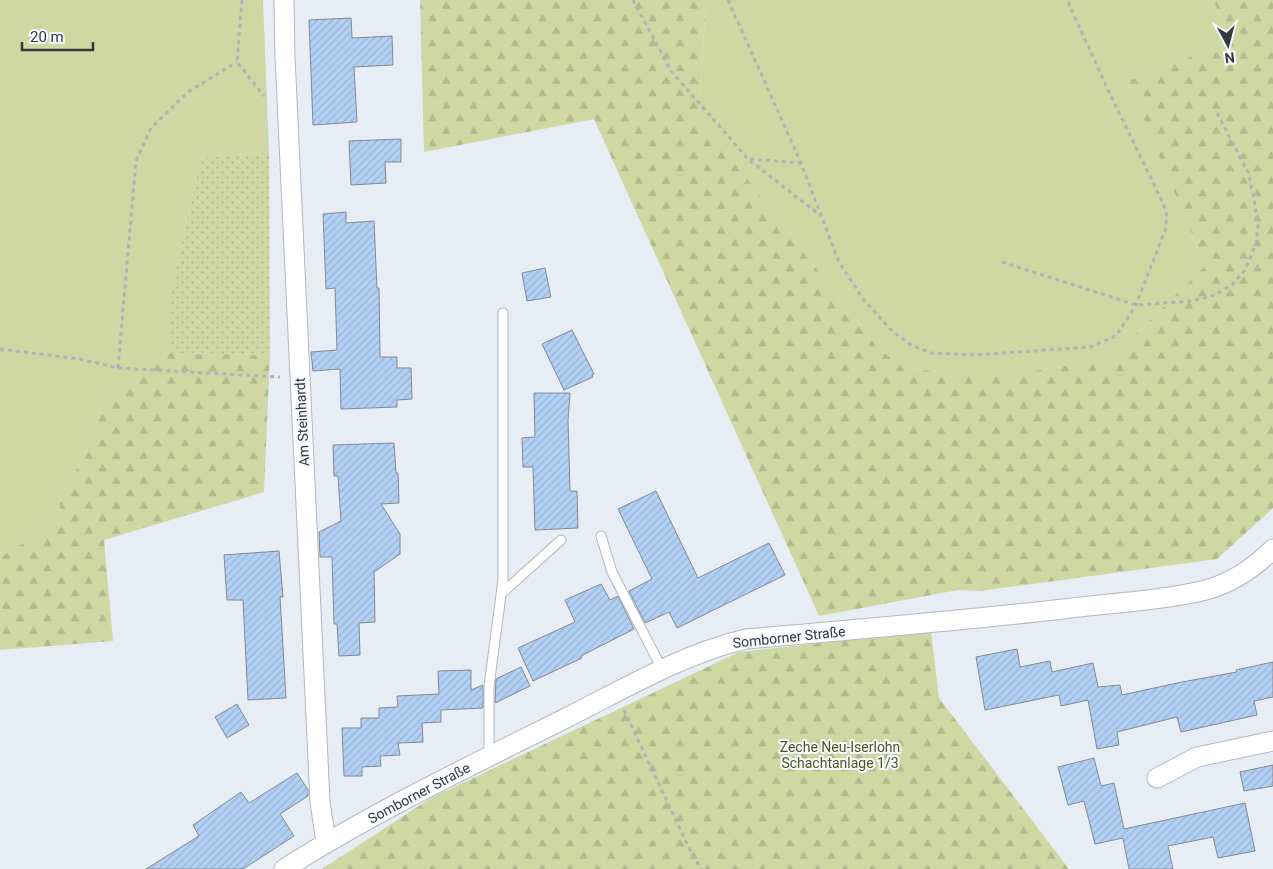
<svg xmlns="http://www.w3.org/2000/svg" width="1273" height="869" font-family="Roboto,sans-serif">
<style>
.grass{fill:#cfd7a3}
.forest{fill:url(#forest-firs)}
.park{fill:url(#park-dots)}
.building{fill:url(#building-hatch);stroke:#848990}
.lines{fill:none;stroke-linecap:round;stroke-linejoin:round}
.lane-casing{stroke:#b2b8bf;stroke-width:11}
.street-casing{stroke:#b2b8bf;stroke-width:21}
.path{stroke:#adb3b8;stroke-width:3;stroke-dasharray:4 4;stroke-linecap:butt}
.lane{stroke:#fff;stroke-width:9}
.street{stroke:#fff;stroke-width:19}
.labels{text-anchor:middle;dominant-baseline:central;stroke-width:4;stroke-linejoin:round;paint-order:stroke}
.street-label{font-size:14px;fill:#36393c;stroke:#f6fafe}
.park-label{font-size:14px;fill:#50561e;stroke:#f6fafe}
</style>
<defs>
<pattern id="forest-firs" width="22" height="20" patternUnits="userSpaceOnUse" patternTransform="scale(1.25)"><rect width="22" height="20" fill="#cfd7a3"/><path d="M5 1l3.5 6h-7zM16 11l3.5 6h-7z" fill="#b2b98d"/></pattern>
<pattern id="park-dots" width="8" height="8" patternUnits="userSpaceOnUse" patternTransform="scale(1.25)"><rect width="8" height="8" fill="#cfd7a3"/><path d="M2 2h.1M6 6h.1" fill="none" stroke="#b2b98d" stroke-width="1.8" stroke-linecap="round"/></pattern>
<pattern id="building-hatch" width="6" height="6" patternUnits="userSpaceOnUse" patternTransform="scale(1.25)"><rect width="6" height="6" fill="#b2d0f5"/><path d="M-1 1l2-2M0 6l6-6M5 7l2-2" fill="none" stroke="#9ab3d3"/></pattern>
</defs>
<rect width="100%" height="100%" fill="#e6edf4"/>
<path class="grass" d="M0,0H263L269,152L201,158L170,294V353L107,392L85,456L61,495L59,514L35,536L0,557Z
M706,0H1213L1232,41L1128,81L1205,266L1111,358L1027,372H941L903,367L877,347L699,116Z"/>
<path class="forest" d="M420,0H706L699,116L877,347L903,367L941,372H1027L1111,358L1205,266L1128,81L1232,41L1213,0H1273V508L1217,559L980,591L958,590L819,616L594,119L424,152Z
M170,353L270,355L264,492L104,540L113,641L0,650V557L35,536L59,514L61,495L85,456L107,392Z
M931,631L939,698L1069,869H322L431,798L739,652Z"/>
<path class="park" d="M269,152L270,355L170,353V294L201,158Z"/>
<path class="building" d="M351,18L352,38L392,36L393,65L354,67L357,122L313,125L309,20Z
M401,139V162H385L386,183L351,185L349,141Z
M346,212V223L374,221L377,288H379L380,357H397V368H411L412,399L397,400V407L341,409L340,369L313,371L311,352L337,350L335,288L326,289L323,214Z
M545,268L551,297L527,301L522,273Z
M572,330L594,374L592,375L593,377L564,390L542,344Z
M534,393H570L568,420L570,491H577L578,528L535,530L533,467H523L522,438L535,437Z
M394,443L396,473H398L399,503L381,504L400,534V554L374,572L375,622L359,623L360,655L339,656L337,624H334L332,557H320L319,532L341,521L338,476H334L333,445Z
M656,491L698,578L769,543L785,575L677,628L669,612L645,623L629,591L652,579L618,509Z
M279,551L283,597H280L286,698L248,700L243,600H227L224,555Z
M601,584L610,600L618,596L634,629L581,656L582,658L533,681L518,648L575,622L565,600Z
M1017,649L1020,667L1050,661L1052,672L1093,663L1098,687L1120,685L1122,695L1182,682L1237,672L1236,670L1273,662V697L1254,701L1257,715L1181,732L1177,717L1117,732L1119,745L1097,749L1088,700L1061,706L1059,695L985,710L976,657Z
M521,667L530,686L495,703L496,679Z
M471,670V690L483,685V708L441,710V722L422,723L423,742L398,743L400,755L380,756L381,766L362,767V776H344L342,728H361V718H379V708L398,707L397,696L439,694L438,671Z
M237,704L249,725L227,738L215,717Z
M1094,758L1101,786L1114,783L1124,829L1245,803L1255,851L1218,858L1213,837L1168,846L1173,869H1129L1123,838L1095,844L1084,801L1068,805L1058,767Z
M1273,765V786L1244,791L1240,772Z
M297,773L308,790V796L280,814L294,836L243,869H146L199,836L193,825L241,792L249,803Z"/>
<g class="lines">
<defs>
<path id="lane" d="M601,536L612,572L662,669
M501,594L561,540
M489,756V686L503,580V313"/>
<path id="street" d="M284,1L285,57L320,802L326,842
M1157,778L1197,757L1273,741
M284,869C372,813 470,766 564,719C622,690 682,654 746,639C852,630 958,621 1063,609C1110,603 1160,601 1206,590C1231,583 1255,567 1273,549"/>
</defs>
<use href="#lane" class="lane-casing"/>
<use href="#street" class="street-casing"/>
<path class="path" d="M242,0L237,62L264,96
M633,0L671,71L748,159L821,216
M728,0L801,163L839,262L863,299L893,332L911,345L931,353L975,355L1090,347L1116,336L1136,305L1165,230L1167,216L1163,203L1109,92L1067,0
M750,159L801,163
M1002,262L1136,305L1192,301L1215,295L1233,284L1245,270L1256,244L1258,225L1254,199L1248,172L1216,111
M0,349L80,359L118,368L280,377
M118,368L136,161L151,128L188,92L237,62
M624,710L688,846L701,869"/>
<use href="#lane" class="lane"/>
<use href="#street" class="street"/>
</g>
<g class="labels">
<g class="street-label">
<text transform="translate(302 422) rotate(-93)">Am Steinhardt</text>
<text transform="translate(789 637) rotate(-6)">Somborner Straße</text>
<text transform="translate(419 793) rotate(-28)">Somborner Straße</text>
</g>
<g class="park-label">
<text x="840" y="747">Zeche Neu-Iserlohn<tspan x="840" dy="16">Schachtanlage 1/3</tspan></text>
</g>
</g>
<g transform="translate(1228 45) rotate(173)" stroke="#f6fafe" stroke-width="4" paint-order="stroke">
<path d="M0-4L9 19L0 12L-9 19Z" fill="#36393c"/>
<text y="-8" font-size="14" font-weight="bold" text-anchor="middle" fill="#36393c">N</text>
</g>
<path d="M22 42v8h71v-8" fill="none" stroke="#36393c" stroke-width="2.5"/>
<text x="30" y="42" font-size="15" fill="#36393c" stroke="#f6fafe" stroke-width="4" paint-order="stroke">20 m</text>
</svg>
